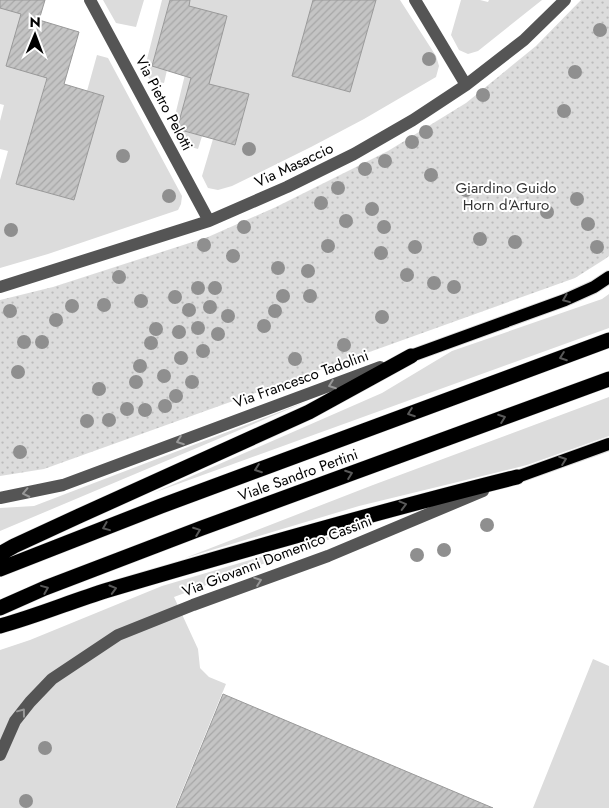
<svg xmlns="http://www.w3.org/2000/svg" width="609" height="808" font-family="Jost,sans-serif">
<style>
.grass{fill:#dcdcdc}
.park{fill:url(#park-dots)}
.building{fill:url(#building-hatch);stroke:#999}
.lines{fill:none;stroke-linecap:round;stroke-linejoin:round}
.major-casing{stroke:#dbdbdb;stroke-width:14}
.highway-casing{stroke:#dbdbdb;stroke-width:16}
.minor{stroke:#555;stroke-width:12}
.major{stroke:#000;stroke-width:12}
.highway{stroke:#000;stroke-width:15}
.tree{fill:#8f8f8f}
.oneway{stroke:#595959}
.oneway2{stroke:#999}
.labels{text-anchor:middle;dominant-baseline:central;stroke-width:4;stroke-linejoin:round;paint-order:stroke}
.street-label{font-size:15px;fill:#000;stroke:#fff}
.park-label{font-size:15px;fill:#333;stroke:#fff}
</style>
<defs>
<pattern id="park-dots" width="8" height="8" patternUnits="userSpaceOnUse" patternTransform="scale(1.25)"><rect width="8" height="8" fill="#dcdcdc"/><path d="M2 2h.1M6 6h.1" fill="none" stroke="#bbb" stroke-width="1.8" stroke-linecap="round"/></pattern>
<pattern id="building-hatch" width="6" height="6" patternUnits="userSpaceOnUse" patternTransform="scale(1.25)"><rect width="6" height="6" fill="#c4c4c4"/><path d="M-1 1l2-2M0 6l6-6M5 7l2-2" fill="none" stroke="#a7a7a7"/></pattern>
</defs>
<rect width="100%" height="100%" fill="#fff"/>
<path class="grass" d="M103,0H144L136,27L116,23Z
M162,0H170L152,65L167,70L164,83L150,80L144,71Z
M190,0H313L292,76L350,92L376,0H400L436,56L439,66L436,77L364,119L311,147L232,186L218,190L208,188L202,176L213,139L235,145L249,95L206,93L227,16L210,12L184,22Z
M461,0H480L488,2L489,0H542L478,51L468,54L459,50L451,35Z
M24,4L7,66L24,71L27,62L49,69L17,184L74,200L104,96L87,91L97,55L108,58L182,196L181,204L178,210L48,254L0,268V180L8,151L0,149V121L4,105L0,104V8Z
M189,58L196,60L177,129L194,134L196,130L203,133L198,149L181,144L172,128Z
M609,294V328L153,493L382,393L452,351L602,299Z
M609,397V436L527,465L359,506L185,558L373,485Z
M308,401L0,531V508L34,506Z
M368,525L174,597L198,649L200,668L209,677L226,684L175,808H0V650L30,640L162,586Z
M593,659L609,666V808H533Z"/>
<path class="park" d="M581,0H609V256L605,259L575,278L44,469L0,476V300L53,287L208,237L276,207L388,151L466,103L536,46Z"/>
<path class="building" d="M0,0H45L39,20L79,32L64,84L104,96L74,200L16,184L47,78L6,66L21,14L0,8Z
M170,0H190L189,6L227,16L209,84L249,94L235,145L177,129L191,78L152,66Z
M313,0H376L350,92L292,76Z
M223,694L493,808H176Z"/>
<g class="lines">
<defs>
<path id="major" d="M411,356L565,300L594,287L609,277
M517,477L609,444"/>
<path id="highway" d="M0,554L14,546L79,516L309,412L411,356
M0,569L161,506L609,340
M0,608L45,588L202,528L609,379
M0,626C37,616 72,601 108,590C244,550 380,511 517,477"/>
</defs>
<use href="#major" class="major-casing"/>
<use href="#highway" class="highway-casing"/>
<path class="minor" d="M90,0L209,221
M415,0L466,85
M0,287L209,221L287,187L354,154L413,120L466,85L524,40L565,0
M0,498L63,485L380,367
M0,755L15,721L30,702L52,679L118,635L193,605L328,556L483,491"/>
<use href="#major" class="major"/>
<use href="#highway" class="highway"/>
</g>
<g class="tree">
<circle cx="600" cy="30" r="7"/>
<circle cx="429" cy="59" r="7"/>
<circle cx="575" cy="72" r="7"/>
<circle cx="483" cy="95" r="7"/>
<circle cx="564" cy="111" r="7"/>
<circle cx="426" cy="132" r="7"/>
<circle cx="412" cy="142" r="7"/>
<circle cx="249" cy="149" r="7"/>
<circle cx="123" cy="156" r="7"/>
<circle cx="385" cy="161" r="7"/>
<circle cx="365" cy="169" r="7"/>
<circle cx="431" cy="175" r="7"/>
<circle cx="338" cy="188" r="7"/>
<circle cx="466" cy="190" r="7"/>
<circle cx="169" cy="196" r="7"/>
<circle cx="577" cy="199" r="7"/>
<circle cx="321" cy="203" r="7"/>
<circle cx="372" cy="209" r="7"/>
<circle cx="547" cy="212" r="7"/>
<circle cx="346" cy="221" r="7"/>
<circle cx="588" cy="224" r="7"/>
<circle cx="244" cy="227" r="7"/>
<circle cx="384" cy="227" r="7"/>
<circle cx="11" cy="230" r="7"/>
<circle cx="480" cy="239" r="7"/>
<circle cx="515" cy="242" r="7"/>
<circle cx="204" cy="245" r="7"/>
<circle cx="328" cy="246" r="7"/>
<circle cx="415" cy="247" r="7"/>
<circle cx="597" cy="247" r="7"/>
<circle cx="381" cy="253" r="7"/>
<circle cx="233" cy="256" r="7"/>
<circle cx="278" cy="268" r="7"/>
<circle cx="308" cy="271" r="7"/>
<circle cx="407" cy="275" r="7"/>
<circle cx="119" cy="277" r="7"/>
<circle cx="434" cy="283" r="7"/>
<circle cx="454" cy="287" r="7"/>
<circle cx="198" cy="288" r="7"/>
<circle cx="215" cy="288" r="7"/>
<circle cx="283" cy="296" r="7"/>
<circle cx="310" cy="296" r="7"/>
<circle cx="175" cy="297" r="7"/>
<circle cx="141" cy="301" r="7"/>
<circle cx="104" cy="305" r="7"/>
<circle cx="72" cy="306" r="7"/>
<circle cx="210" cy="307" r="7"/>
<circle cx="189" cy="310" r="7"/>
<circle cx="10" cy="311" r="7"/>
<circle cx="275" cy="311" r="7"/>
<circle cx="228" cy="316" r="7"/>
<circle cx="382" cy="317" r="7"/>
<circle cx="56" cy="320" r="7"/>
<circle cx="264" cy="326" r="7"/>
<circle cx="198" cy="328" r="7"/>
<circle cx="156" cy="329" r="7"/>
<circle cx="179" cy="332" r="7"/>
<circle cx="218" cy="334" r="7"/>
<circle cx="24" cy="342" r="7"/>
<circle cx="42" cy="342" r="7"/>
<circle cx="151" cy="343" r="7"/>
<circle cx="344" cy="345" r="7"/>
<circle cx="203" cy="351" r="7"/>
<circle cx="181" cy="358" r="7"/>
<circle cx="295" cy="359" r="7"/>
<circle cx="140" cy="366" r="7"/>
<circle cx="18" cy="372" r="7"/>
<circle cx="164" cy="376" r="7"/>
<circle cx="136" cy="382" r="7"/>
<circle cx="192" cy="382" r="7"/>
<circle cx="99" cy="389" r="7"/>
<circle cx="176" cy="396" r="7"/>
<circle cx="165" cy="406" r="7"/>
<circle cx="127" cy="409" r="7"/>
<circle cx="145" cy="410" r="7"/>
<circle cx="109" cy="420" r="7"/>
<circle cx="87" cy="421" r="7"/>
<circle cx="20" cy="452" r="7"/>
<circle cx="487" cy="525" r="7"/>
<circle cx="444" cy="550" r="7"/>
<circle cx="417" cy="555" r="7"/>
<circle cx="45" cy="748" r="7"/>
<circle cx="26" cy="801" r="7"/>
</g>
<defs><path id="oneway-chevron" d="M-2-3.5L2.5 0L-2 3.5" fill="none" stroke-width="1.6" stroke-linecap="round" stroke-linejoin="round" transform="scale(1.25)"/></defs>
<g class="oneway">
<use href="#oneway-chevron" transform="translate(566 299) rotate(158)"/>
<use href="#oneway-chevron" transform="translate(563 357) rotate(160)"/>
<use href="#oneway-chevron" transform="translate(411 413) rotate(160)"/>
<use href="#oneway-chevron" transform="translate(502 418) rotate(-20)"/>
<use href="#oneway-chevron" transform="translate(563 460) rotate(-20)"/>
<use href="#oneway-chevron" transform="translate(258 469) rotate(160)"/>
<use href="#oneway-chevron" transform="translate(349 474) rotate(-20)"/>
<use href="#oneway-chevron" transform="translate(403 505) rotate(-15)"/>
<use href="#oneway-chevron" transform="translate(106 527) rotate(158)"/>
<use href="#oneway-chevron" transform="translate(197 531) rotate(-21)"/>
<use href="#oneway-chevron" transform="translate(45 589) rotate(-22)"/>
<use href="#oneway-chevron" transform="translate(113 589) rotate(-16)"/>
</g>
<g class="oneway2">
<use href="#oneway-chevron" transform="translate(332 385) rotate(160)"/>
<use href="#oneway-chevron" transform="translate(180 441) rotate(160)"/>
<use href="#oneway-chevron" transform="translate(26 493) rotate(168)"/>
<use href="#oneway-chevron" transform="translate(258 581) rotate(-20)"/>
<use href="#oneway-chevron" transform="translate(22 712) rotate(-53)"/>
</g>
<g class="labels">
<g class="street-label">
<text transform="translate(164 103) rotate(62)">Via Pietro Pelotti</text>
<text transform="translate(294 165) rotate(-25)">Via Masaccio</text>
<text transform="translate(301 379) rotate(-20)">Via Francesco Tadolini</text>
<text transform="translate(298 475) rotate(-20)">Viale Sandro Pertini</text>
<text transform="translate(277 556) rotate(-21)">Via Giovanni Domenico Cassini</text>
</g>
<g class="park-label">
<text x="506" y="188">Giardino Guido<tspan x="506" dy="17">Horn d'Arturo</tspan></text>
</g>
</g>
<g transform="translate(35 35) rotate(1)" stroke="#ffffff" stroke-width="4" paint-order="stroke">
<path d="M0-4L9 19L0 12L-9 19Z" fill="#000000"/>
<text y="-8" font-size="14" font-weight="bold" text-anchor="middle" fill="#000000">N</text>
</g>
</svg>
